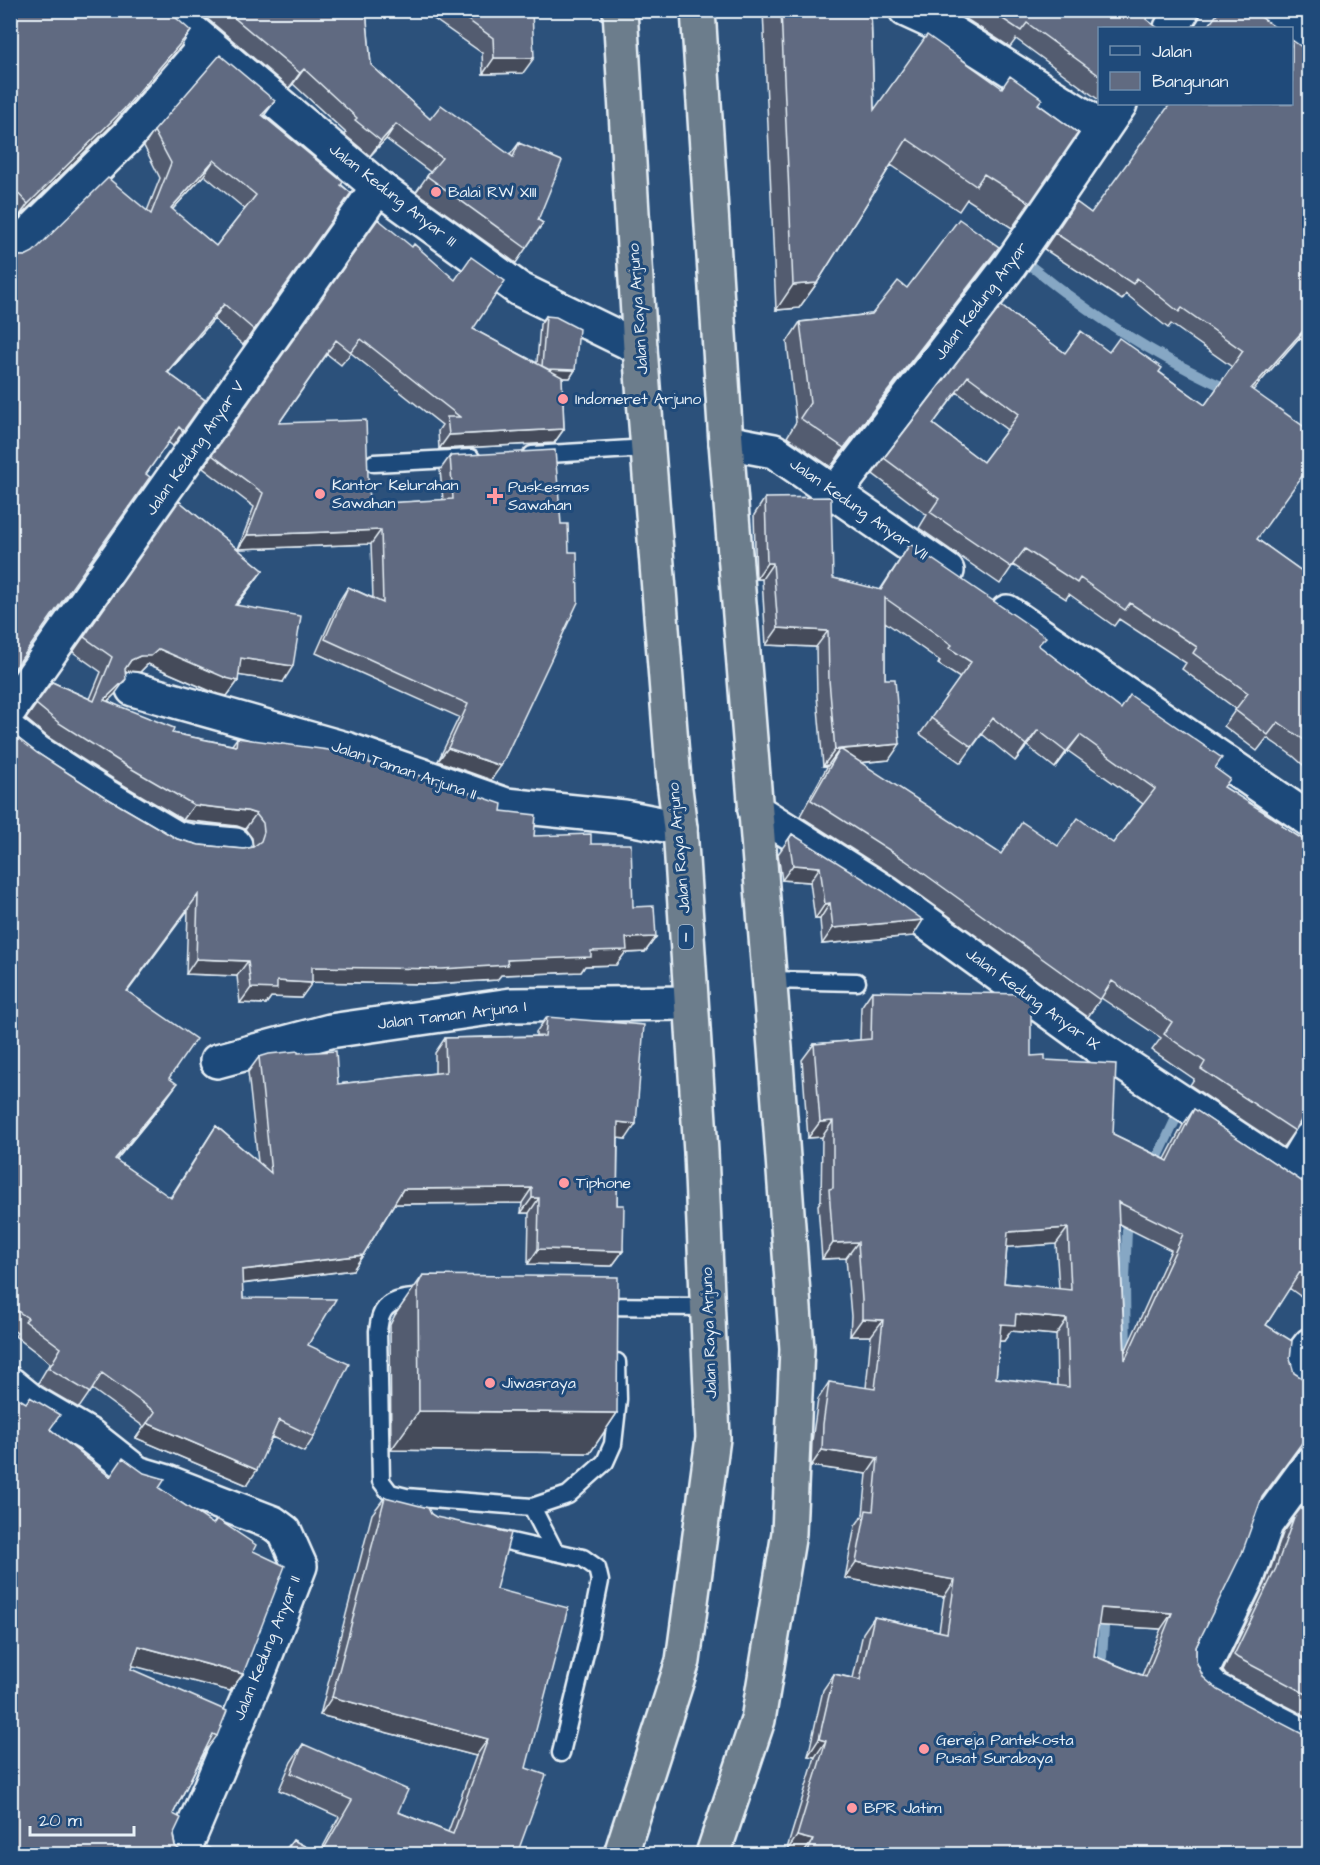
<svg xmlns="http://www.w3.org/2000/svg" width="1320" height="1865" font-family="'Architects Daughter',sans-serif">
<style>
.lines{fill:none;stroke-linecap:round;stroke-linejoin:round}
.stream{stroke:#86a7c4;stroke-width:10}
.lane-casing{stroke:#e8f1f8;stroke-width:21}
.street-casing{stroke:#e8f1f8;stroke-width:38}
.highway-casing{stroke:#e8f1f8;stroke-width:38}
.lane{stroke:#1f4a7a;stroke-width:16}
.street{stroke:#1f4a7a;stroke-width:33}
.highway{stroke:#6c7d8c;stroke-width:33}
.wall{fill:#535c6f;stroke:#e8f1f8;stroke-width:1.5;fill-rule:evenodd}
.shaded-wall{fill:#444b5a;stroke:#e8f1f8;stroke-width:1.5}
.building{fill:#616b81;stroke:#e8f1f8;stroke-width:1.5;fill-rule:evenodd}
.poi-dot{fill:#ff9aa2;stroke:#1f4a7a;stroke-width:2}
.labels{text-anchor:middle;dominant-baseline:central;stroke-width:6;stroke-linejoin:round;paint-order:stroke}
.shield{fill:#1f4a7a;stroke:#acbfd2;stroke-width:1.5}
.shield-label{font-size:15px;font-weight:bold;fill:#e8f1f8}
.poi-label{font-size:16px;fill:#e8f1f8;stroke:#1f4a7a;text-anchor:start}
.street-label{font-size:16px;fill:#e8f1f8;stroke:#1f4a7a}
</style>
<rect width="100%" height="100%" fill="#2c517b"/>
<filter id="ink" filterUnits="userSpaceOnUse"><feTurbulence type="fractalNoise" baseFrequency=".0167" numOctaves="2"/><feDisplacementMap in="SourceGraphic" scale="12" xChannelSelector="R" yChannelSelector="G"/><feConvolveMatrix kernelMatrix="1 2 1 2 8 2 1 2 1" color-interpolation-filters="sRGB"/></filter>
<g filter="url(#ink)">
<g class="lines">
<path class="stream" d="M1020,258C1037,270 1051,283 1068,295C1119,333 1174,365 1232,391
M1152,1169L1180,1110L1183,1112
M1126,1362L1125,1280L1127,1230L1132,1217
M1102,1657L1105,1613"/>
<defs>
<path id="lane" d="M532,455L648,448
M374,463L471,458
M770,980L857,982
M429,1298C413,1297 387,1297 381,1316C379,1321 379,1326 378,1331L381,1481L390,1493L406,1497L532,1507L568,1495L605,1462L613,1444L618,1399L617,1362
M595,1306L707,1307
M532,1507L555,1552
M489,1537L583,1558L597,1568L600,1581L588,1641L561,1753"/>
<path id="street" d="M167,10L378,187L519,289L640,348
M906,10L943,27L1103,128
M1272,10L1310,37
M1171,28L1183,10
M10,253L127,137L207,44
M726,442L774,451L947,571
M835,493L1010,265L1120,104
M1007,612L1310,820
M133,689L349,750L506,805L624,817L680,828
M10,709L378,187
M10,731L38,753L105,796L176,838L190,841L235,845
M755,810L883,891L1101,1049L1274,1163L1310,1189
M217,1061L330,1031L511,1005L690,1003
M1289,1174L1310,1139
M1310,1345C1302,1355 1295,1364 1298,1378L1310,1385
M10,1384L32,1402L90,1436L137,1473L164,1481L273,1523L285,1532L300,1566L263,1662L189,1838L179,1854
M1310,1464L1266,1524L1248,1576L1202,1671L1205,1680L1215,1690L1310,1739"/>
<path id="highway" d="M620,10L640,348L674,781L680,828L701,1152L713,1438L683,1661L621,1854
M698,10L726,442L775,1048L797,1349L789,1533L758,1720L713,1854"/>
</defs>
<use href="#lane" class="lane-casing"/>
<use href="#street" class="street-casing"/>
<use href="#highway" class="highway-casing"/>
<use href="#lane" class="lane"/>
<use href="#street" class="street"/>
<use href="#highway" class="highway"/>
</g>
<path class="wall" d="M10,10L181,46L113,124L17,219L10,212Z
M197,10H366L371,65L430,119L510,155L519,143L538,220L543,223L516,263L416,192L430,172L386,139L370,156L345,135L346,133L293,84L289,88Z
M421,10H532L523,73L483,74L482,53Z
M763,10H871L874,110L1002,88L1038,104L1078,133L1012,228L967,199L959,211L891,165L817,283L799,308L776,310Z
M952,10H1153L1100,28L1099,100L1016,39L1010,47Z
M1310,53V344L1299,338L1253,390L1257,539L1310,577V771L1293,756L1267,738L1257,751L1224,726L1236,709L1182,669L1186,663L1119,619L1114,626L1069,594L1066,599L1013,565L1000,584L919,528L927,515L873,474L884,458L1001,306L1065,353L1109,352L1159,372L1205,405L1232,367L1171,324L1168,328L1126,294L1122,300L1044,249L1076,202L1091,213ZM957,392L1007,430L983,462L933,424Z
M264,116L351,193L243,345L214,319L168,373L205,400L173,446L168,442L146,474L15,668L16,256H25L147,211L160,178L144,146L154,131ZM204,175L245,209L216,246L172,210Z
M378,219L473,329L537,363L540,324L546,316L575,370L570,378H562L564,429L554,443L439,449L438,431L442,425L351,353L341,365L327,354L279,423L369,504L443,500L440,470L450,456L491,780L438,761L459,717L316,653L339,601L348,587L373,598L371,544L238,549L254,507L203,468Z
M999,247L985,266L831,467L787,437L796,422L787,342L800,322L872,314L907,288Z
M765,498L833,578L880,590L910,544L1039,646L1121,709L1215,769L1224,787L1282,826L1300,1123L1283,1147L1190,1085L1194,1079L1152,1050L1161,1038L1101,998L1088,1017L894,876L800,816L828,765L823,766L817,696L816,647L766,645L762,579H756L754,515ZM885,622L940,661L938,664L960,678L920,734L961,763L982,734L1015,761L1027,746L1055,768L1068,751L1143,804L1113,843L1058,846L1000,854L860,763L889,760L885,679Z
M179,501L263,570L237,605L283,682L238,675V681L227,696L215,693L148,664L140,672L129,671L126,673L115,694L108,701L172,733L232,745L237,738L369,763L501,811L534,836L591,844L633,907L656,937L645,952L625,953L616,965L585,966L581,972L501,975L497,980L431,984L312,982L301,998L271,997L266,1004L240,1003L237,976L186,974L188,910L128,991L169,1078L166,1099L116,1160L170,1198L216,1126L258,1162L248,1072L259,1057L298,1053L338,1084L435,1073V1053L445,1038L536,1036V1032L547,1017L626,1139L618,1138L617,1205L623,1251L612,1266L528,1264L529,1213H521L522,1203L394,1204L363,1255L353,1270L242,1284L243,1298L308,1345L314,1437L304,1452L272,1437L247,1485L136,1438L144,1427L92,1389L79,1408L43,1387L38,1383L50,1363L15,1336L17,1333L10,1328V732L37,753L105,797L177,839L199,845L244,849L253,847L252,838L245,829L237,826L183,820L115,780L49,738L26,719L52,682L90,699L101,672L73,652Z
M792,834L913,936L822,944L820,919H815L810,882L782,880L778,854Z
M872,991L1031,1056L1045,1060L1113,1134L1165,1159L1183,1125L1194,1109L1310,1187V1303L1289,1288L1266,1325L1290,1359L1302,1447L1295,1452L1262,1498L1196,1647V1661L1203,1677L1310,1854H795L786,1852L815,1757L808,1756L823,1690L834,1674L853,1678L863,1633L874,1617L939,1631L944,1597L845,1578L855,1526L863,1515L867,1474L811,1466L812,1441L818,1399L829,1382L866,1388L871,1336H850L851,1316L846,1258L822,1259L818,1205L821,1200L822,1137L808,1138L802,1060L814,1044L860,1040L861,1007ZM1119,1224L1171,1250L1125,1352ZM1056,1244L1059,1289L1004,1283L1007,1247ZM1011,1331L1056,1335L1057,1386L996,1378L999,1341H1004ZM1098,1625L1161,1629L1142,1675L1094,1656Z
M423,1275L617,1413L590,1453L391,1450L390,1325L395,1315Z
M50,1429L110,1477L159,1488L253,1551L243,1674L230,1691L132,1665L131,1669L217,1736L204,1753L173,1814V1835L175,1846L182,1852L10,1854Z
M1310,1496V1718L1226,1675L1223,1671L1265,1584L1283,1533Z
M385,1497L431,1514L496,1589L526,1768L517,1854H282L293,1840L319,1854L339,1817L279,1790L291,1762L303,1744L398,1812L448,1832L476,1756L320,1715L372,1514Z"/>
<path class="shaded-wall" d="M191,31L181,46L113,124L17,219L28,204Z
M494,58H534L523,73L483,74Z
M304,69L293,84L289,88L300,73Z
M275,101L264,116L251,130L262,115Z
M396,124L386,139L370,156L381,141Z
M214,160L204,175L160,223L171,208Z
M999,247L985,266L831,467L844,448Z
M817,283L799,308L776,310L793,285Z
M224,304L214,319L156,387L167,372Z
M1310,323L1299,338L1240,405L1251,389Z
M542,369L575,370L570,378L536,377Z
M564,429L554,443L439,449L449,435Z
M381,530L371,544L238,549L247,535Z
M767,563H773L762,579H756Z
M263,570L252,585L225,620L235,605Z
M778,628L828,631L816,647L766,645Z
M159,649L238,681L227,696L215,693L148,664L140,672L129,671L120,675L131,660L140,656Z
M241,658L293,666L283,682L230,674Z
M126,679L115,694L93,715L104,700Z
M1038,730L1027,746L1015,761L1026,745Z
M1080,735L1068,751L1055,768L1066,752Z
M900,744L889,760L831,765L840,749L828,765L823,766L835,750Z
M448,748L501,766L491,780L438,761Z
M194,805L247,811L256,814L245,829L237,826L183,820Z
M793,865L820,867L810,882L782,880Z
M830,903L820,919H815L825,904Z
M923,920L913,936L822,944L833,928Z
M656,937L645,952L625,953L616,965L585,966L581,972L501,975L497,980L431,984L301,982L312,967L507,960L591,951L626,938Z
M196,959L248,961L237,976L186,974Z
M277,981L312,983L301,998L271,997L266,1004L240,1003L251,988Z
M177,1084L166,1099L105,1174L115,1159Z
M1310,1109V1121L1300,1123L1294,1129L1305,1113Z
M833,1121L822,1137L808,1138L820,1122Z
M618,1122L636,1124L626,1139L608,1137Z
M532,1188L522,1203L393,1204L403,1189Z
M532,1198H539L529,1213H521Z
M1068,1228L1056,1244L996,1248L1008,1232Z
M858,1242L846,1258L822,1259L833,1243Z
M538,1249L623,1251L612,1266L528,1264Z
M363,1255L353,1270L231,1285L242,1270Z
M1016,1314L1067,1319L1056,1335L1011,1331L1004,1341H989L1001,1324Z
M862,1319L883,1320L871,1336H850Z
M419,1411L617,1413L590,1453L391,1450Z
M147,1423L257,1470L247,1485L136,1438Z
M1310,1434V1446L1302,1447L1295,1452L1251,1513L1307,1436Z
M822,1450L878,1458L867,1474L811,1466Z
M856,1562L955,1580L944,1597L845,1578Z
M1101,1608L1172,1613L1161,1629L1089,1625Z
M139,1646L243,1674L230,1691L126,1664Z
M332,1697L488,1739L476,1756L320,1715Z
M819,1739L826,1741L815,1757L808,1756Z
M797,1836L813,1840L803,1854H795L786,1852Z"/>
<path class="building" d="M10,10H167L191,31L124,109L28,204L10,185Z
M225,10H366L371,65L430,119L441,105L513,157L519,143L562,161L538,220L543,223L526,248L427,176L442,158L396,124L381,141L355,120L357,118L304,69L300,73Z
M454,10H532L534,58H494L493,38Z
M781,10H871L874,110L927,35L1002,88L1010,76L1042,99L1038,104L1078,133L1030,203L984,174L976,186L907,139L817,283L793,285Z
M989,10H1152L1146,19L1158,28H1100V76L1027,23L1021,31Z
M1220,10H1251L1276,28H1207Z
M1292,40L1310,53V323L1251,389L1310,431V465L1257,539L1310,577V745L1304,740L1278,722L1268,735L1235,710L1248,693L1193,653L1197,647L1130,603L1125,610L1080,578L1077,583L1025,549L1011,567L930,512L939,499L884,458L1001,306L1065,353L1081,331L1109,352L1119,338L1162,368L1159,372L1205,405L1243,351L1182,308L1179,312L1137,278L1133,284L1055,233L1076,202L1091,213L1170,104H1292ZM968,376L1019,414L983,462L933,424Z
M220,55L275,101L262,115L343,182L341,185L351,193L254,330L224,304L167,372L205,400L183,431L179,427L146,474L150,477L10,675V253L16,256H25L33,252L108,178L151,214L171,163L154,131ZM214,160L256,195L216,246L171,208Z
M378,219L412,247L414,244L455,280L471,257L505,281L473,329L562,377L564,429L449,435L447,417H460L361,339L351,352L336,340L279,423L366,420L369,504L453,499L450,456L555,450L561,524H568L569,552H577L578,602L501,766L448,748L468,704L325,639L348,587L383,603L381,530L247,535L263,493L212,455Z
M959,219L999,247L844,448L800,418L810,403L800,322L872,314L898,281L907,288Z
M546,316L556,317L579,329L575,370L548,369L542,366Z
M831,497L833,578L881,590L910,544L1046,637L1038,645L1121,709L1130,695L1222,758L1215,768L1230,779L1224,787L1283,824L1282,826L1310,844V1109L1305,1113L1295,1131L1201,1069L1205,1062L1164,1034L1172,1022L1112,981L1100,1000L905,860L811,800L840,749L835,750L829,680L828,631L778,628L773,563H767L765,498ZM885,598L952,645L949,648L971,662L931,718L972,747L993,718L1026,745L1038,730L1066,752L1080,735L1155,789L1113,843L1078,818L1058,846L1022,822L1001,854L840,749L900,744L895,679H885Z
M179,501L263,570L235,605L301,616L293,666L241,658L238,681L226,678L159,649L151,656H140L131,660L125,669L126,679L104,700L174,728L172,733L236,746L237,738L359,754L369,758V763L388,765L502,804L501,811L536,815L534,836L591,834V844H631L633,907L654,906L656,937L626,938L627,950L591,951V957L507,960L508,965L442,969L312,967V983L277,981V989L251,988L248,961L196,959L198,895L127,991L196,1039L169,1078L177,1084L115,1159L171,1198L216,1126L271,1173L259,1057L269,1054L298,1051V1053L336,1051L338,1084L446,1072L445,1038L545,1036L547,1017L644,1025L636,1124L618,1122L617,1205H624L623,1251L538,1249L539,1198H532V1188L403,1189L363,1255L242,1270L243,1298L336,1299L308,1345L349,1364L314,1437L279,1420L257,1470L147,1423L155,1412L102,1373L90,1393L53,1371L49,1368L61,1348L25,1321L28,1318L10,1306V732L37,753L105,797L177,839L199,845L244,849L253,847L261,841L264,832L263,823L256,814L247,811L194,805L125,765L59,723L36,704L52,682L94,701L112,657L84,637Z
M792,834L883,891L923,920L833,928L830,903L825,904L820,867L793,865L789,839Z
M872,991L1027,994L1031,997V1056L1045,1055V1060L1116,1064L1113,1134L1168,1161L1194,1109L1310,1187V1279L1300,1272L1266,1325L1292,1341L1290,1359L1294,1373L1310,1383V1434L1307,1436L1262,1497L1242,1553L1196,1647V1661L1203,1677L1218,1690L1310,1738V1854H807L813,1840L797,1836L826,1741L819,1739L834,1674L860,1680L874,1617L947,1633L955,1580L856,1562L866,1510L873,1511L878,1458L822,1450L823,1424L829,1382L875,1389L883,1320L862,1319V1300L858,1242L833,1243L829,1189L833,1188V1121L820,1122L814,1044L871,1039ZM1118,1202L1183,1234L1125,1360ZM1068,1228L1071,1290L1004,1283L1008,1232ZM1016,1314L1067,1319L1069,1387L996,1378L1001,1324L1015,1325ZM1101,1608L1172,1613L1146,1677L1094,1656Z
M423,1275L618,1277L617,1413L419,1411L418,1285Z
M10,1393L26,1403L30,1397L60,1415L50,1429L110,1477L123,1458L144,1473L165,1479L159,1488L213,1524L217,1519L256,1545L253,1551L285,1566L243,1674L139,1646L131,1669L227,1711L217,1736L213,1734L173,1814L181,1818L173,1835L175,1846L182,1852L189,1854H10Z
M1310,1496V1696L1238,1658L1234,1655L1276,1568L1294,1517Z
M385,1497L428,1508L431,1514L436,1517L511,1533L496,1589L568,1608L526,1768L546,1775L517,1854H321L352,1800L291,1773L303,1744L408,1790L398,1812L453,1834L488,1739L332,1697Z
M293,1840L320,1854H285Z
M207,1847L221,1854H192L200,1853Z"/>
</g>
<g class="poi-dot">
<circle cx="436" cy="192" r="6"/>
<circle cx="563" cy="399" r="6"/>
<circle cx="320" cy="494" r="6"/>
<path d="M492 487h6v6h6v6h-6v6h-6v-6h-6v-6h6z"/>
<circle cx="564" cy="1183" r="6"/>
<circle cx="490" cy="1383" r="6"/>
<circle cx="924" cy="1749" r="6"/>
<circle cx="852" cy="1808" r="6"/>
</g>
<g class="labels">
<rect class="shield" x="678.5" y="925" width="15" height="24" rx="4.5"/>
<g class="shield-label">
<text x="686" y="937">1</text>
</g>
<g class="poi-label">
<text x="448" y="192">Balai RW XIII</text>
<text x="575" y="399">Indomeret Arjuno</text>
<text x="332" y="485">Kantor Kelurahan<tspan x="332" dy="18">Sawahan</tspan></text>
<text x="508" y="487">Puskesmas<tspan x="508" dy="18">Sawahan</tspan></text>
<text x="576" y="1183">Tiphone</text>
<text x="502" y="1383">Jiwasraya</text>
<text x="936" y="1740">Gereja Pantekosta<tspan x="936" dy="18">Pusat Surabaya</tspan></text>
<text x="864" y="1808">BPR Jatim</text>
</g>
<g class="street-label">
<text transform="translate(393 195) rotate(38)">Jalan Kedung Anyar III</text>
<text transform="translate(981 301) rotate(-53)">Jalan Kedung Anyar</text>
<text transform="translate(638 309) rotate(-94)">Jalan Raya Arjuno</text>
<text transform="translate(195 448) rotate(-55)">Jalan Kedung Anyar V</text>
<text transform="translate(859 509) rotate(35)">Jalan Kedung Anyar VII</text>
<text transform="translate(404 770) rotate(19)">Jalan Taman Arjuna II</text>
<text transform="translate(679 848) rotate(-95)">Jalan Raya Arjuno</text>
<text transform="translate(1033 999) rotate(36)">Jalan Kedung Anyar IX</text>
<text transform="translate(452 1015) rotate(-7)">Jalan Taman Arjuna I</text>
<text transform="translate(709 1333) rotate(-92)">Jalan Raya Arjuno</text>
<text transform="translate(267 1648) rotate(-68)">Jalan Kedung Anyar II</text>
</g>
</g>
<rect width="1320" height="1865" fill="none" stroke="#1f4a7a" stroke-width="36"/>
<rect x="18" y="18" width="1284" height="1829" fill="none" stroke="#e8f1f8" stroke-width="2" filter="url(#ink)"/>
<rect x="1098" y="27" width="195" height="78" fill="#1f4a7a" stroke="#6f8dac" stroke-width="1.5"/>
<rect x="1110" y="46" width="30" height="9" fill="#1f4a7a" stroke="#6f8dac" stroke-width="1.5"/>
<text x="1152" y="57" font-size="18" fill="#e8f1f8">Jalan</text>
<rect x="1110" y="72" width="30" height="18" fill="#616b81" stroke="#6f8dac" stroke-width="1.5"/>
<text x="1152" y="87" font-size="18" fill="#e8f1f8">Bangunan</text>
<path d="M30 1826v9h104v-9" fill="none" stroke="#e8f1f8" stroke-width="3"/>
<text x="39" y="1826" font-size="18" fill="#e8f1f8" stroke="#1f4a7a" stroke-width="4.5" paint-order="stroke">20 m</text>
</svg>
